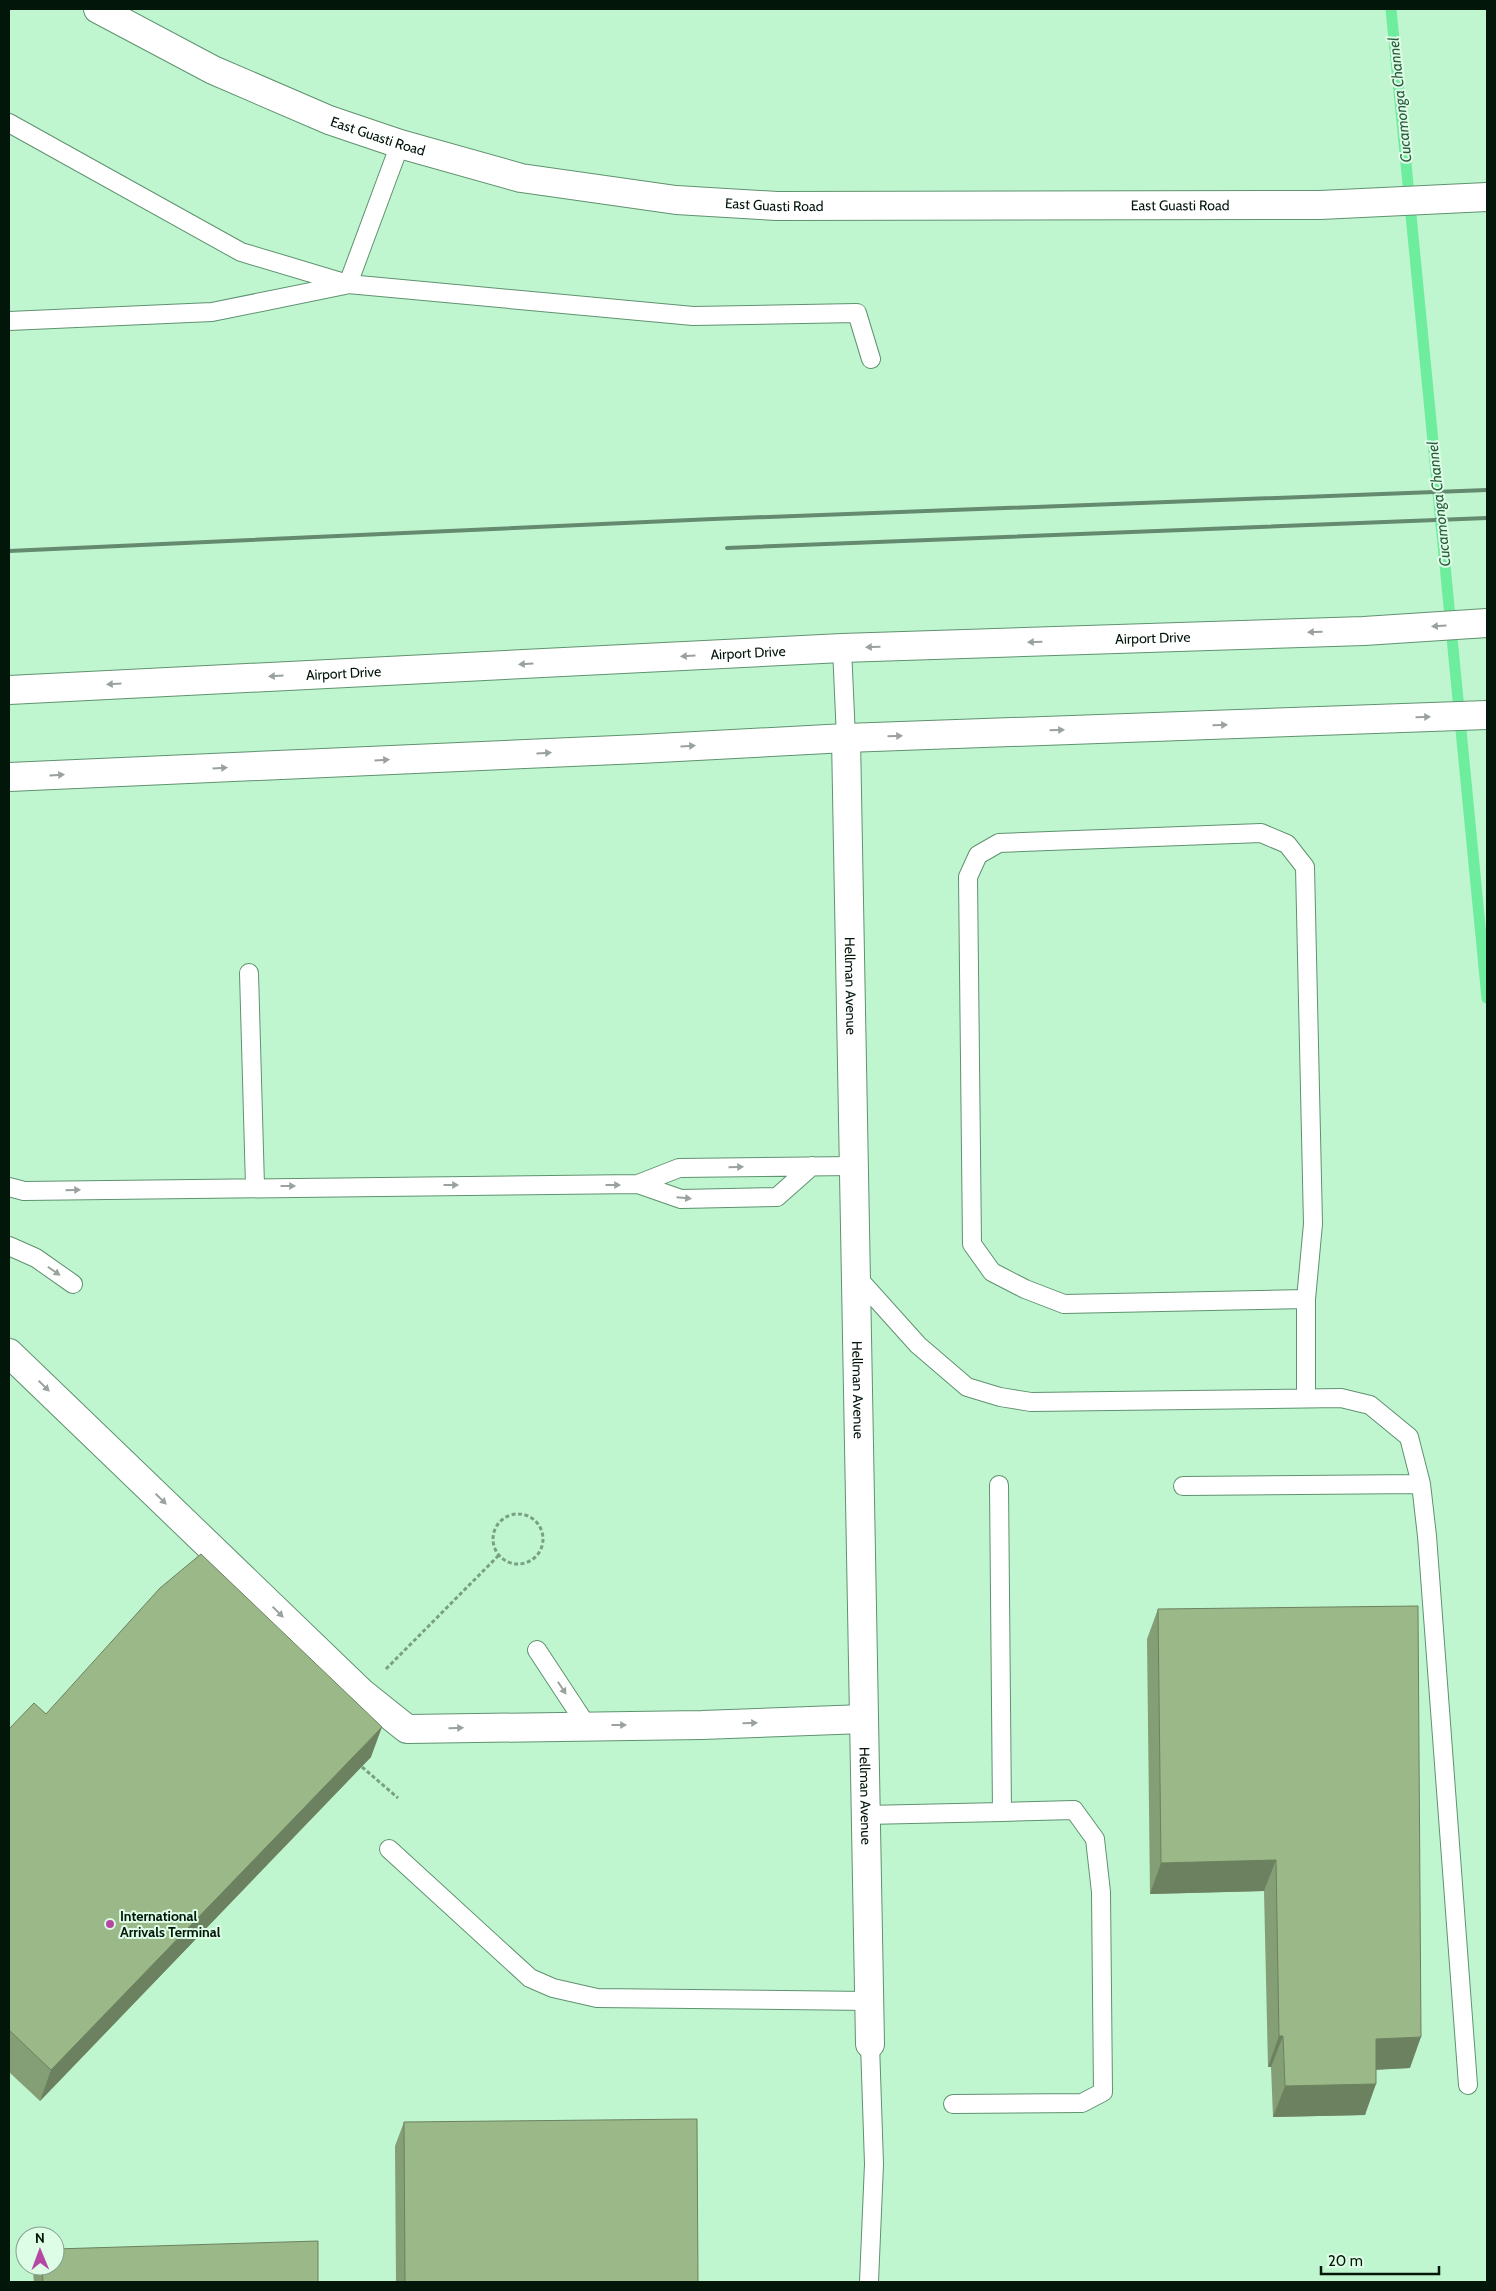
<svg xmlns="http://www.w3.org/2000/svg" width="1496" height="2291" font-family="Cabin,sans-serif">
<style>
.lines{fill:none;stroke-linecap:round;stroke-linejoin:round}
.stream{stroke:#6eed9e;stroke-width:11}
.lane-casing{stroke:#5f9270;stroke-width:20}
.street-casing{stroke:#5f9270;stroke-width:30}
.secondary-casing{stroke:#5f9270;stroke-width:30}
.path{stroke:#78a084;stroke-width:3;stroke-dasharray:4 2.5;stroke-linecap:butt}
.lane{stroke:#fff;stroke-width:18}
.street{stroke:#fff;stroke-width:28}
.secondary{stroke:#fff;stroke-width:28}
.rail{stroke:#648a70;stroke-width:4}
.wall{fill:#849e75}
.shaded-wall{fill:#6c815f}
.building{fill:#9ab888;stroke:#6c815f}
.oneway{fill:#9aa29d}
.poi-dot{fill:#b648a5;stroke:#ddfde6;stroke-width:2}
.labels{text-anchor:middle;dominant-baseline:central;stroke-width:4;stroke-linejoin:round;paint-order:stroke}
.street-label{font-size:14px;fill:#03160a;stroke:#ddfde6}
.poi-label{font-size:14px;font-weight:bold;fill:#03160a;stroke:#ddfde6;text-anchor:start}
.water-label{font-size:15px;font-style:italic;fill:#285a3b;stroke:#ddfde6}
</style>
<rect width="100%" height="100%" fill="#c0f6cf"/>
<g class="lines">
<path class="stream" d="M1391,9L1487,998"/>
<defs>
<path id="lane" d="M9,123L241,252L348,284L693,316L857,313L871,359
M348,284L400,144
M9,321L212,312L345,285
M842,648L846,738
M249,973L255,1186
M638,1184L679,1168L854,1166
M9,1187L24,1191L638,1184L681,1199L777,1197L812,1166
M9,1246L36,1258L73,1284
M856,1276L918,1345L967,1387L1000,1397L1031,1402L1341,1398L1370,1405L1409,1437L1421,1484L1427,1536L1468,2085
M1306,1299L1064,1304L1025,1289L992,1272L972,1244L968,877L978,855L999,843L1261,833L1287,844L1305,867L1313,1224L1306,1299V1398
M1183,1486L1421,1484
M537,1650L587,1726
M866,1815L1002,1812L999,1485
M389,1849L530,1978L553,1988L597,1998L869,2001
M953,2104L1082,2103L1103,2092L1101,1892L1095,1839L1074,1810L1002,1812
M869,2282L874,2164L870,2044"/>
<g id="street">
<path id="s1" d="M846,738L870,2044"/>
<path d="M9,1353L362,1693L407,1729L702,1725L864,1719"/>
</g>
<g id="secondary">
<path id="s2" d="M98,9L213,70L329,120L400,144L521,178L676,200L777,206L1320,205L1487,197"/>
<path id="s3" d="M9,690L842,648L1364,631L1487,623"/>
<path d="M9,777L640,749L846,738L1487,715"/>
</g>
</defs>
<use href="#lane" class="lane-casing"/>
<use href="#street" class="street-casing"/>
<use href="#secondary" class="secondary-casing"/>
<path class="path" d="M493 1539a25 25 0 1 1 50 0a25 25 0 1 1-50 0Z
M386,1669L499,1555
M362,1767L398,1798"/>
<use href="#lane" class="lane"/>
<use href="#street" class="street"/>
<use href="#secondary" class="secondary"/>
<path class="rail" d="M727,548L1487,518
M9,551L713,519L1487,490"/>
</g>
<path class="wall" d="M1158,1609L1410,2068L1376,2070L1365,2115L1273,2117L1271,2067H1268L1264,1891L1150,1894L1147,1639Z
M46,1714L371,1757L40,2101L9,2072V1729Z
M404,2122L698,2282H396L395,2146Z
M36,2266H55L318,2282H34L33,2273Z"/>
<path class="shaded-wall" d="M382,1727L371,1757L40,2101L51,2070Z
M1276,1860L1264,1891L1150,1894L1161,1863Z
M1279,2036H1283L1271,2067H1268Z
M1421,2037L1410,2068L1364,2070L1376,2039Z
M1376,2084L1365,2115L1273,2117L1285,2086Z"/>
<path class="building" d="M201,1554L382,1727L51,2070L9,2030V1729L34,1703L46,1714L160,1588Z
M1418,1606L1421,2037L1376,2039V2084L1285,2086L1283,2036H1279L1276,1860L1161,1863L1158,1609Z
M697,2119L698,2282H405L404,2122Z
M318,2241V2282H43L42,2266H55V2249Z"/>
<defs><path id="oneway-solid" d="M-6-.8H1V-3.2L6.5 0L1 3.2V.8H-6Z" transform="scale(1.25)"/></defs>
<g class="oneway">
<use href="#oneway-solid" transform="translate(1439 626) rotate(176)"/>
<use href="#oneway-solid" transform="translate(1315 632) rotate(178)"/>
<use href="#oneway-solid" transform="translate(1035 642) rotate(178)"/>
<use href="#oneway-solid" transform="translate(873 647) rotate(178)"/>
<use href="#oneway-solid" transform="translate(688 656) rotate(177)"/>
<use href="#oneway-solid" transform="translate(526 664) rotate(177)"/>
<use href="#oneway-solid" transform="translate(276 676) rotate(177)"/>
<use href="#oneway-solid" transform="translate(114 684) rotate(177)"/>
<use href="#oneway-solid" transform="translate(1423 717) rotate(-2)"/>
<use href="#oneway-solid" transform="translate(1220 725) rotate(-2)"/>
<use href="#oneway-solid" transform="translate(1057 730) rotate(-2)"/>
<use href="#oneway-solid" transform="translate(895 736) rotate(-2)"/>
<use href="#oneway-solid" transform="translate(688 746) rotate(-3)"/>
<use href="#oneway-solid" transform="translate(544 753) rotate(-3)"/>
<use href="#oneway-solid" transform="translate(382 760) rotate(-3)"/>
<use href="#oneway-solid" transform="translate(220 768) rotate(-3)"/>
<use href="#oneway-solid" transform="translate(57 775) rotate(-3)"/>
<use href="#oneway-solid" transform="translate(736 1167) rotate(-1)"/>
<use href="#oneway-solid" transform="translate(451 1185)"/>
<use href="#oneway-solid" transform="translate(613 1185)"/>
<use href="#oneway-solid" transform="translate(288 1186)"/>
<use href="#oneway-solid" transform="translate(73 1190) rotate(-1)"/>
<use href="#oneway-solid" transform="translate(684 1198) rotate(5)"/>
<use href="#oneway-solid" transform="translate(54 1271) rotate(35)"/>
<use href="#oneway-solid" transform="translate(44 1386) rotate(44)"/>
<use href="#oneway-solid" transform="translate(161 1499) rotate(44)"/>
<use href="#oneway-solid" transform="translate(278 1612) rotate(44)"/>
<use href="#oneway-solid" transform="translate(562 1688) rotate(57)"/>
<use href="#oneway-solid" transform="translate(750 1723) rotate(-2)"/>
<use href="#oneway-solid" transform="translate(619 1725)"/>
<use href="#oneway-solid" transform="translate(456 1728) rotate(-1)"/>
</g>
<circle class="poi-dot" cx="110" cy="1924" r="5"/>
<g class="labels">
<g class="street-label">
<text stroke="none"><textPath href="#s2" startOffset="308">East Guasti Road</textPath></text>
<text stroke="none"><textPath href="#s2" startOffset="712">East Guasti Road</textPath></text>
<text stroke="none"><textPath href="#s2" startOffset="1118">East Guasti Road</textPath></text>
<text stroke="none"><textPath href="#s3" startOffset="1145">Airport Drive</textPath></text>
<text stroke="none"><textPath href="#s3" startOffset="740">Airport Drive</textPath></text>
<text stroke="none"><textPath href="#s3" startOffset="335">Airport Drive</textPath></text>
<text stroke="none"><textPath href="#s1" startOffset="248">Hellman Avenue</textPath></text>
<text stroke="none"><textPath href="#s1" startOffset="652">Hellman Avenue</textPath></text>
<text stroke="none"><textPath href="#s1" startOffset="1058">Hellman Avenue</textPath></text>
</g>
<g class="poi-label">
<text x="120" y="1916">International<tspan x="120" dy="16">Arrivals Terminal</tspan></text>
</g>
<g class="water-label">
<text transform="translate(1400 100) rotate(-96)">Cucamonga Channel</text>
<text transform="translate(1439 504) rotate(-96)">Cucamonga Channel</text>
</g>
</g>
<rect width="1496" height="2291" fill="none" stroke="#03160a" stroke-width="20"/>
<g transform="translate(40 2251) rotate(359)"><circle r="24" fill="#ddfde6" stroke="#86a18e"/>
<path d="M0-4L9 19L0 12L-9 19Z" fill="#b648a5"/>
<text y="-8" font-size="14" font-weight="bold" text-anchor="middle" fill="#03160a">N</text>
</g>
<path d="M1321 2266v8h118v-8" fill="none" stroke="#03160a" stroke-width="2.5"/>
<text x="1328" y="2266" font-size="15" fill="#03160a" stroke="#ddfde6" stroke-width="4" paint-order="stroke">20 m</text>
</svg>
